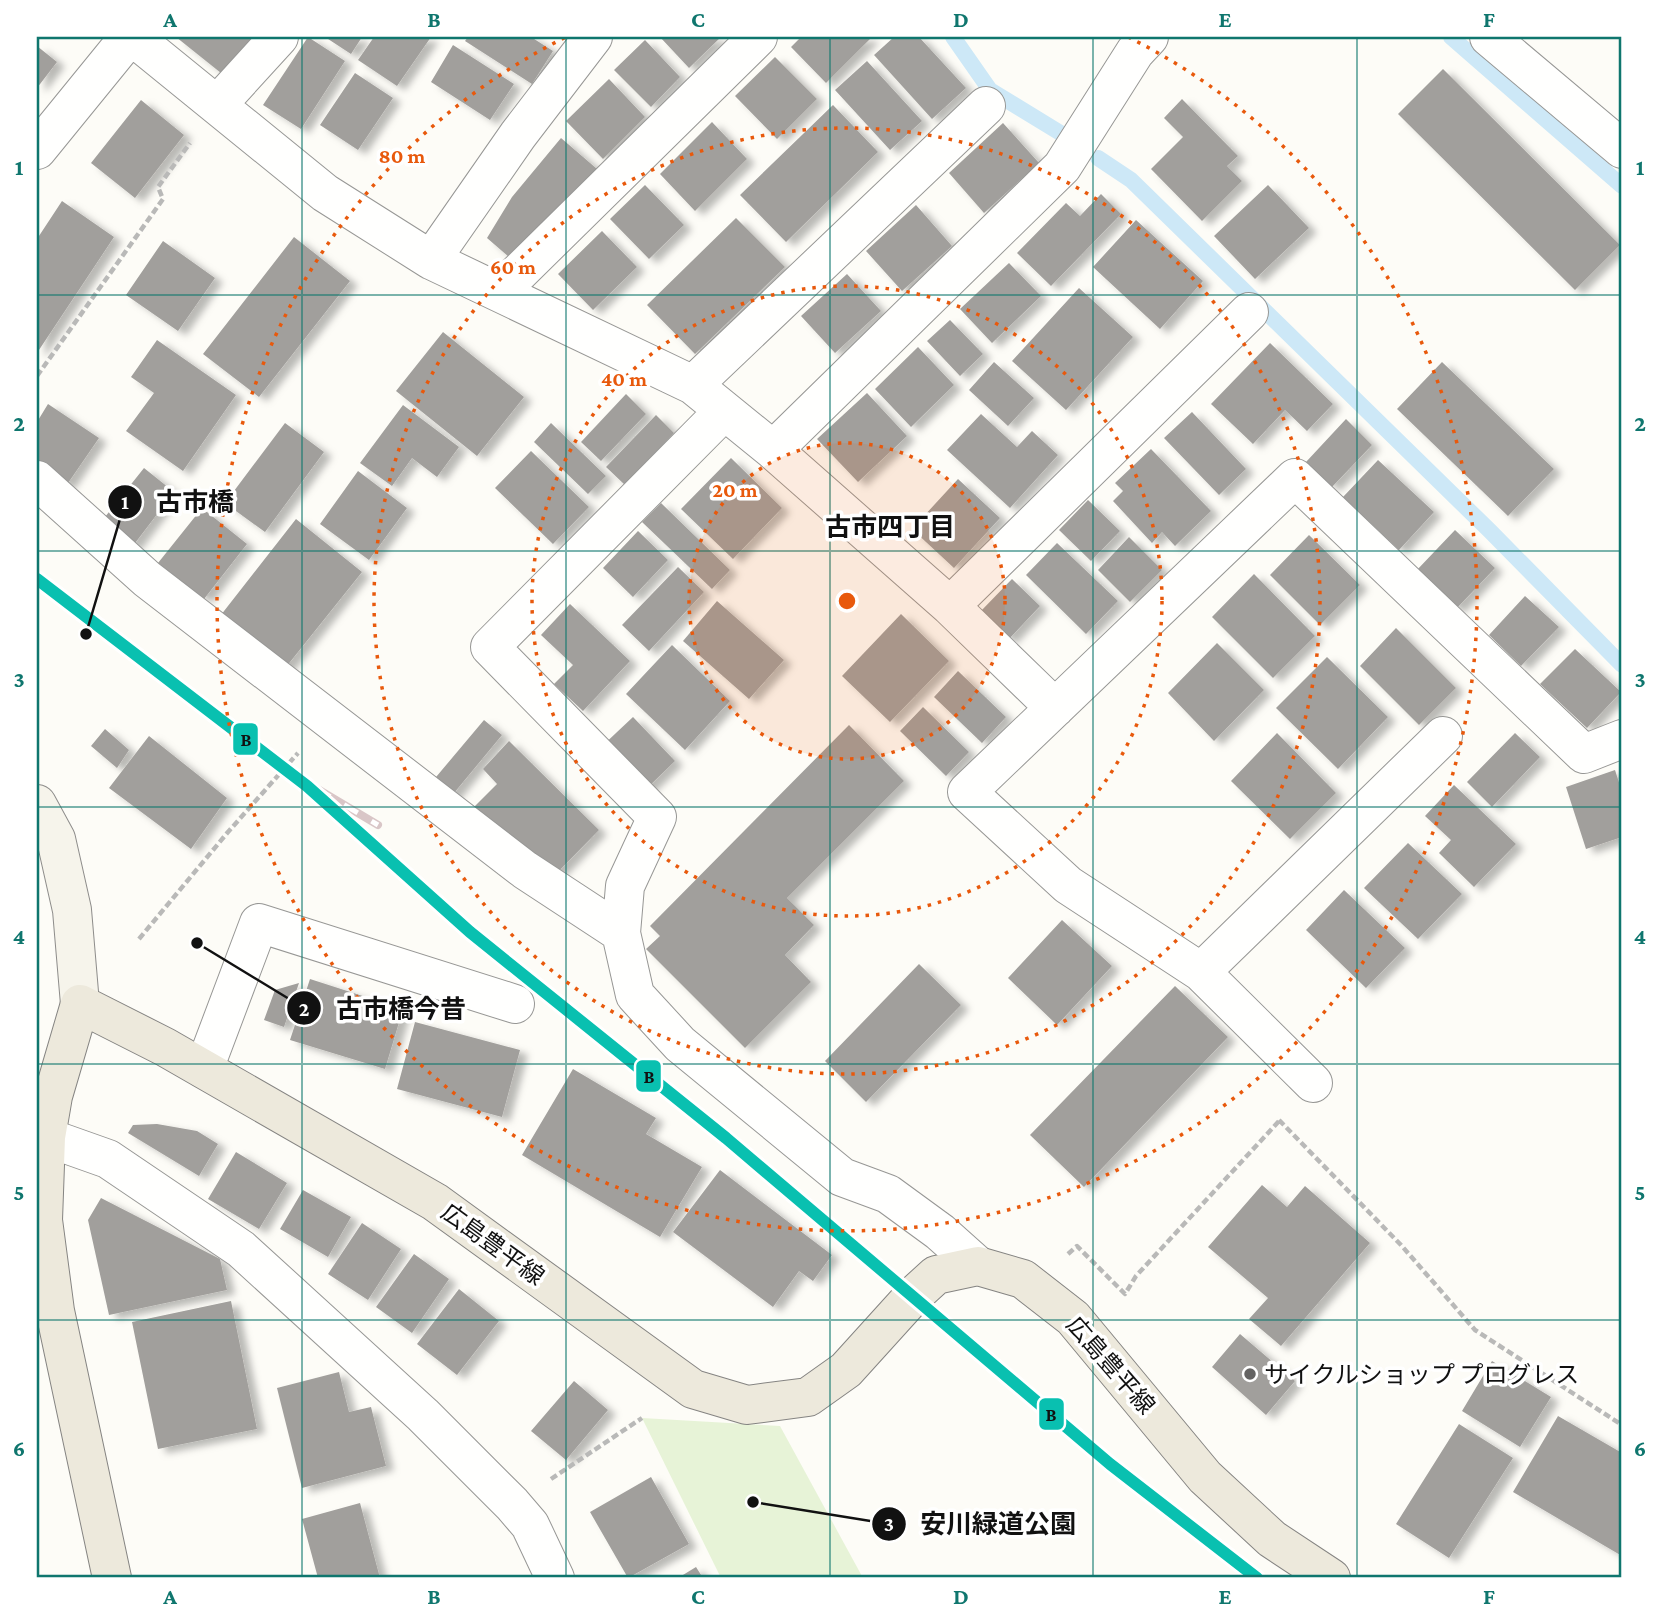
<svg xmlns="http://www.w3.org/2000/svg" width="1659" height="1615" font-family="'Crimson Pro','Noto Sans JP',serif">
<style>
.green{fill:#e7f3d7}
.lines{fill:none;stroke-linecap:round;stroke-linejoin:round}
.stream{stroke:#cde8f7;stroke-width:16}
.building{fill:#a19f9c;filter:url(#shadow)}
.street-casing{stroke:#979795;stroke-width:40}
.secondary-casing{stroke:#8e8d8b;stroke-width:40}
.primary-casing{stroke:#858482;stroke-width:40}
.path{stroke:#b9b9b8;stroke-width:4.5;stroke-dasharray:7 3.5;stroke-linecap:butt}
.street{stroke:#fffffe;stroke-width:38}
.secondary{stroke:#f6f4eb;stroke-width:38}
.primary{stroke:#ede9dc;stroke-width:38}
.rail-casing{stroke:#d9c6c7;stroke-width:8}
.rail{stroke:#fff;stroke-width:5;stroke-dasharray:16;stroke-linecap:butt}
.rail-1-casing{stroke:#fff;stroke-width:18}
.rail-1{stroke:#09c0b0;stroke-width:12}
.grid{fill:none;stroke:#0f766e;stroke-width:2;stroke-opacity:0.55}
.ring{fill:none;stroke:#e8590c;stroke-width:3.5;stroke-dasharray:3.5 7}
.poi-dot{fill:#646362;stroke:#fff;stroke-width:2.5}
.labels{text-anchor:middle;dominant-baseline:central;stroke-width:7;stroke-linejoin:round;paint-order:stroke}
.street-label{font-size:24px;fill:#111;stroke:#fff}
.poi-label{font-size:24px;fill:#111;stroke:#fff;text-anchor:start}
.neighbourhood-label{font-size:26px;font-weight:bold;fill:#111;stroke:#fff}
.centre{fill:#e8590c;stroke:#fff;stroke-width:3.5}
.ring-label{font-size:21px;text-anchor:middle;font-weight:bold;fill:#e8590c;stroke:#fff;stroke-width:7;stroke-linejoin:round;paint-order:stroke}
.leader{fill:none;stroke:#111;stroke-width:2.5}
.callout-dot{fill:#111;stroke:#fff;stroke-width:2.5}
.mark-label{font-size:21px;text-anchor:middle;font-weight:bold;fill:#fff}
.callout-label{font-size:26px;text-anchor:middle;font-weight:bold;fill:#111;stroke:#fff;stroke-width:7;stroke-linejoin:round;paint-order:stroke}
.line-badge{stroke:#fff;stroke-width:2.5}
.pale-badge-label{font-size:19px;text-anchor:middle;font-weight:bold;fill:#111}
.neatline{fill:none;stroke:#0f766e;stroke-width:2.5}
.grid-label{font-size:23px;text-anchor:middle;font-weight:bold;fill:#0f766e}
</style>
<defs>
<filter id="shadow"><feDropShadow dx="8" dy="4.5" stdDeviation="3.5" flood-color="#0004"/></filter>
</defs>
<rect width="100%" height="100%" fill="#fdfcf7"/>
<path class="green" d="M642,1418L780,1426L863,1578H721Z"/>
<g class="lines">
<path class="stream" d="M953,37L990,90L1062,134
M1451,37L1622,186
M1098,158L1131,180L1490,531L1622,665"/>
</g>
<path class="building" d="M176,37H259L226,77Z
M308,37L345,61L301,129L263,105Z
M325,37H362L351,54Z
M374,37H431L397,86L358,60Z
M468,37H531L553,51L532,84L465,41Z
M660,37H718L720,38L689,68Z
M801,37H872L826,83L791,47Z
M894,37H919L966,88L932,119L874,55Z
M645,40L680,77L651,107L614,70Z
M453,45L514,84L490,120L431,82Z
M37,46L57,62L37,88Z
M775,57L817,99L777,139L735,96Z
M867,61L922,121L890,150L835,90Z
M1443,69L1620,245L1575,290L1398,114Z
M355,73L393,98L358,150L320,125Z
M609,79L645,117L603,159L566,121Z
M1182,99L1238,156L1227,166L1242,181L1202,221L1151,169L1183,137L1164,118Z
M141,100L184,135L135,198L91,163Z
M833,105L878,152L786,242L740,195Z
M712,122L747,159L695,211L660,174Z
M1003,123L1039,163L984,213L949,173Z
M561,138L597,169L509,257L487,238L512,197Z
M645,185L684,225L649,259L610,219Z
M1268,185L1309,228L1255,279L1214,236Z
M1101,194L1121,214L1051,286L1017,253L1066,203L1080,216Z
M62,201L114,237L37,353V239Z
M916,205L952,246L902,291L866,251Z
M736,218L785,267L695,354L647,305Z
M1136,220L1203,281L1160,329L1093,267Z
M602,231L637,267L593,310L558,274Z
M294,237L350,281L259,397L203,354Z
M163,241L215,278L178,331L126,295Z
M1009,263L1041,296L992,343L960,309Z
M847,274L881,311L835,353L801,316Z
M1079,288L1133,337L1066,410L1012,361Z
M950,320L983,354L960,376L927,341Z
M443,332L524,397L477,456L396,391Z
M157,340L236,395L183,471L126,431L154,393L131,377Z
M1270,343L1333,404L1307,431L1285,410L1253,444L1211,404Z
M918,347L954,385L911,427L875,389Z
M994,362L1034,398L1008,426L969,390Z
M1442,362L1554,469L1508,516L1397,409Z
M867,393L907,436L858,482L817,439Z
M626,394L646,414L601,461L581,442Z
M48,404L99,438L66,486L37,466V422Z
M403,405L459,447L437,477L412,458L392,486L360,463Z
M1192,412L1246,469L1219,495L1164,438Z
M981,414L1017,447L1032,431L1058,455L1010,508L947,450Z
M656,415L674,433L625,485L606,467Z
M1346,419L1372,445L1332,487L1306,462Z
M285,423L324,452L265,532L225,503Z
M551,423L606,476L588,494L534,442Z
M1151,449L1211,511L1175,546L1162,532L1152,543L1113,501L1123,491L1115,483Z
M531,451L589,507L553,544L495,488Z
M731,458L782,508L733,559L681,509Z
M1378,460L1434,512L1399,550L1343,497Z
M144,468L174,492L132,547L101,522Z
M358,471L407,508L369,560L320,524Z
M958,479L1000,518L954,568L912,529Z
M1088,500L1120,531L1091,561L1059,530Z
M661,503L730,570L712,589L642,522Z
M202,508L247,544L204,599L158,563Z
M296,519L362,572L282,672L217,620Z
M1455,530L1495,568L1456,609L1416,571Z
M638,531L668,560L633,597L603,568Z
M1309,535L1360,585L1320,625L1270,575Z
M1129,537L1162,570L1130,602L1098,570Z
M1057,543L1118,601L1086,634L1026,575Z
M678,567L704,592L649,651L622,625Z
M1254,574L1315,636L1273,678L1212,617Z
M1012,579L1040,606L1008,640L980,612Z
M1525,596L1559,627L1521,666L1489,635Z
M717,601L784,660L749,699L683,641Z
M570,604L630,661L583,711L554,684L573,665L541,635Z
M901,614L949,661L890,722L842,676Z
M1396,628L1456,688L1419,725L1360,666Z
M1217,643L1264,690L1214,741L1168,693Z
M672,645L730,701L685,750L626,694Z
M1575,649L1621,692L1587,728L1540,684Z
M1327,657L1388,717L1338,769L1276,708Z
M958,671L1006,717L982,743L934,697Z
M923,707L969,752L946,776L900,731Z
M633,717L675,761L641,794L599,749Z
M484,720L502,735L449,799L431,783Z
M849,725L904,781L787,898L814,925L785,955L811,982L745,1048L646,949L660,936L650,926Z
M105,729L129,750L117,768L91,746Z
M1277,733L1336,793L1290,839L1231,781Z
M1515,733L1540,757L1492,807L1467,782Z
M149,736L227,798L191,849L109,788Z
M509,741L599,830L547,883L472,809L497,784L483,769Z
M1615,770L1622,792V837L1586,849L1566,787Z
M1454,785L1516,844L1474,887L1439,853L1451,840L1425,816Z
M1408,843L1462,894L1418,939L1364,888Z
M1344,890L1405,948L1366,988L1306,930Z
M1062,920L1112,966L1057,1025L1008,978Z
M919,964L961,1005L866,1102L825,1061Z
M310,979L403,1009L385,1069L290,1040Z
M299,983L284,1027L264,1020L275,990Z
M1175,986L1228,1037L1084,1187L1030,1135Z
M415,1022L520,1050L502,1117L397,1089Z
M573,1069L656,1118L646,1134L702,1167L660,1237L522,1155Z
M157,1124L197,1131L218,1144L199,1176L128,1133L133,1125Z
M236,1152L287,1183L259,1229L208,1199Z
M720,1170L832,1255L813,1281L799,1271L773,1307L673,1232Z
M1262,1185L1287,1207L1305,1186L1370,1243L1281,1346L1249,1319L1268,1298L1208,1247Z
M303,1190L351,1217L328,1257L280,1229Z
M101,1198L220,1259L227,1290L109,1315L88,1220Z
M362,1223L401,1249L368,1300L328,1274Z
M414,1254L449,1279L412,1333L376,1307Z
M459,1289L499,1321L457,1375L417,1344Z
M231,1301L257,1429L158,1449L132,1322Z
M1240,1334L1295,1381L1266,1415L1212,1367Z
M1492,1361L1551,1397L1520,1447L1462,1411Z
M339,1372L349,1412L371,1407L386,1466L302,1488L277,1388Z
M574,1381L608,1410L566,1460L531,1431Z
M1558,1416L1622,1453V1556L1513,1492Z
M1459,1424L1513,1458L1449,1558L1396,1524Z
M651,1477L689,1544L628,1578L590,1512Z
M360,1503L380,1578H318L302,1519Z
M696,1567L703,1578H678Z"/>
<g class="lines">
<defs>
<path id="street" d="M133,37L325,193L431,260L693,385L773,450L950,606L1055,708
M1489,37L1622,149
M217,105L279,37
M37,150L129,37
M431,260L518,135L593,37
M499,292L758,37
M693,385L986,106
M724,411L490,647L657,817L625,886L621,933L635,995L680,1044L842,1177L888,1194L940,1232L978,1266
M773,450L1062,167L1135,52L1149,37
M37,480L147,579L525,870L621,933
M950,606L1249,312
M1201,972L1443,736
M204,1069L259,923L515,1004
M1313,1083L1201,972L1068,885L967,792L1295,478L1584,754L1622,739
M37,1136L46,1137L108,1159L241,1249L423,1415L512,1504L530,1525L555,1578"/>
<path id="secondary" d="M37,804L56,839L72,910L80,1004"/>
<path id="primary" d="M112,1578L55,1311L43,1220L46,1137L53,1096L80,1004L165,1047L435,1202L693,1389L747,1405L808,1397L846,1370L913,1296L936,1275L978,1266L1023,1279L1073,1318L1205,1477L1272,1539L1331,1578"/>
</defs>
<use href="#street" class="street-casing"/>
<use href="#secondary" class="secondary-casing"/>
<use href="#primary" class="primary-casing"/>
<path class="path" d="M37,376L163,199L158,187L190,143
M139,939L228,832L298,753
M1279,1120L1401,1245L1475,1330L1622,1425
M1068,1254L1077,1246L1125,1294L1136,1276L1280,1120
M551,1479L642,1418"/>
<use href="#street" class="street"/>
<use href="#secondary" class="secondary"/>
<use href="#primary" class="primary"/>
<defs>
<path id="rail" d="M289,772L378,825"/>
</defs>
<use href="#rail" class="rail-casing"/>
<use href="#rail" class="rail"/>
<defs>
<path id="rail-1" d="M37,579L307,786L470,932L726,1138L1110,1464L1257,1578"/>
</defs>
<use href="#rail-1" class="rail-1-casing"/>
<use href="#rail-1" class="rail-1"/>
</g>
<path class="grid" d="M302,37V1578M566,37V1578M830,37V1578M1093,37V1578M1357,37V1578M37,295H1622M37,551H1622M37,807H1622M37,1064H1622M37,1320H1622"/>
<circle cx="847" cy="601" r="158" fill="#e8590c" fill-opacity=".12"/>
<g class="ring">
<circle cx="847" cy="601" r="158"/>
<circle cx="847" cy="601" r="315"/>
<circle cx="847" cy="601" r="473"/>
<path d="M1128 37A630 630 0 1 1 566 37"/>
</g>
<circle class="poi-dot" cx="1250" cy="1374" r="7"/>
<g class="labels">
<g class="street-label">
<text transform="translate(493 1244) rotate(36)">広島豊平線</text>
<text transform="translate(1111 1365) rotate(49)">広島豊平線</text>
</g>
<g class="poi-label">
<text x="1264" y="1374">サイクルショップ プログレス</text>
</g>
<g class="neighbourhood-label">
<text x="890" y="527">古市四丁目</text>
</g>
</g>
<circle cx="847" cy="601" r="10" class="centre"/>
<g class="ring-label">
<text x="402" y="163">80 m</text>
<text x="513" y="274">60 m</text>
<text x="624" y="386">40 m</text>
<text x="735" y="497">20 m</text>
</g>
<path class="leader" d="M86 634L125 502M197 943L304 1008M753 1502L889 1524"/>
<g class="callout-dot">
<circle cx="86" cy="634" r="7"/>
<circle cx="197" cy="943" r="7"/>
<circle cx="753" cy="1502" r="7"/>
<circle cx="125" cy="502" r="18"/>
<circle cx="304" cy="1008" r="18"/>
<circle cx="889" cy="1524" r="18"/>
</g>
<g class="mark-label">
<text x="125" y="509">1</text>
<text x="304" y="1016">2</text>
<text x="889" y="1531">3</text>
</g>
<g class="callout-label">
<text x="195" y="511">古市橋</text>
<text x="401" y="1018">古市橋今昔</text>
<text x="998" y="1533">安川緑道公園</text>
</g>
<g class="line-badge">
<rect x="232" y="722" width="27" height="34" rx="7" fill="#09c0b0"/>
<rect x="635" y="1059" width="27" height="34" rx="7" fill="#09c0b0"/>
<rect x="1038" y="1397" width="27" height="34" rx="7" fill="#09c0b0"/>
</g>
<g class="pale-badge-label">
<text x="246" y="746">B</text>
<text x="649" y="1083">B</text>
<text x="1051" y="1421">B</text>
</g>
<rect width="1659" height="1615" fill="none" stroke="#ffffff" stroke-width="77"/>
<rect x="38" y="38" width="1582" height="1538" class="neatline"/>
<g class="grid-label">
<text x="170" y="27">A</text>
<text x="434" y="27">B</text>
<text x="698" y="27">C</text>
<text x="961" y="27">D</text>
<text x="1225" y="27">E</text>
<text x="1489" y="27">F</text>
<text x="19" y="175">1</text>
<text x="1640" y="175">1</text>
<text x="19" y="431">2</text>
<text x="1640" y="431">2</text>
<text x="19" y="687">3</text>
<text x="1640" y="687">3</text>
<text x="19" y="944">4</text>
<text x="1640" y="944">4</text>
<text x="19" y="1200">5</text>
<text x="1640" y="1200">5</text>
<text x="19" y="1456">6</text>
<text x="1640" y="1456">6</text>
<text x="170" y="1604">A</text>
<text x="434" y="1604">B</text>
<text x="698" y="1604">C</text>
<text x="961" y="1604">D</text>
<text x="1225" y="1604">E</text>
<text x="1489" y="1604">F</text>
</g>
</svg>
